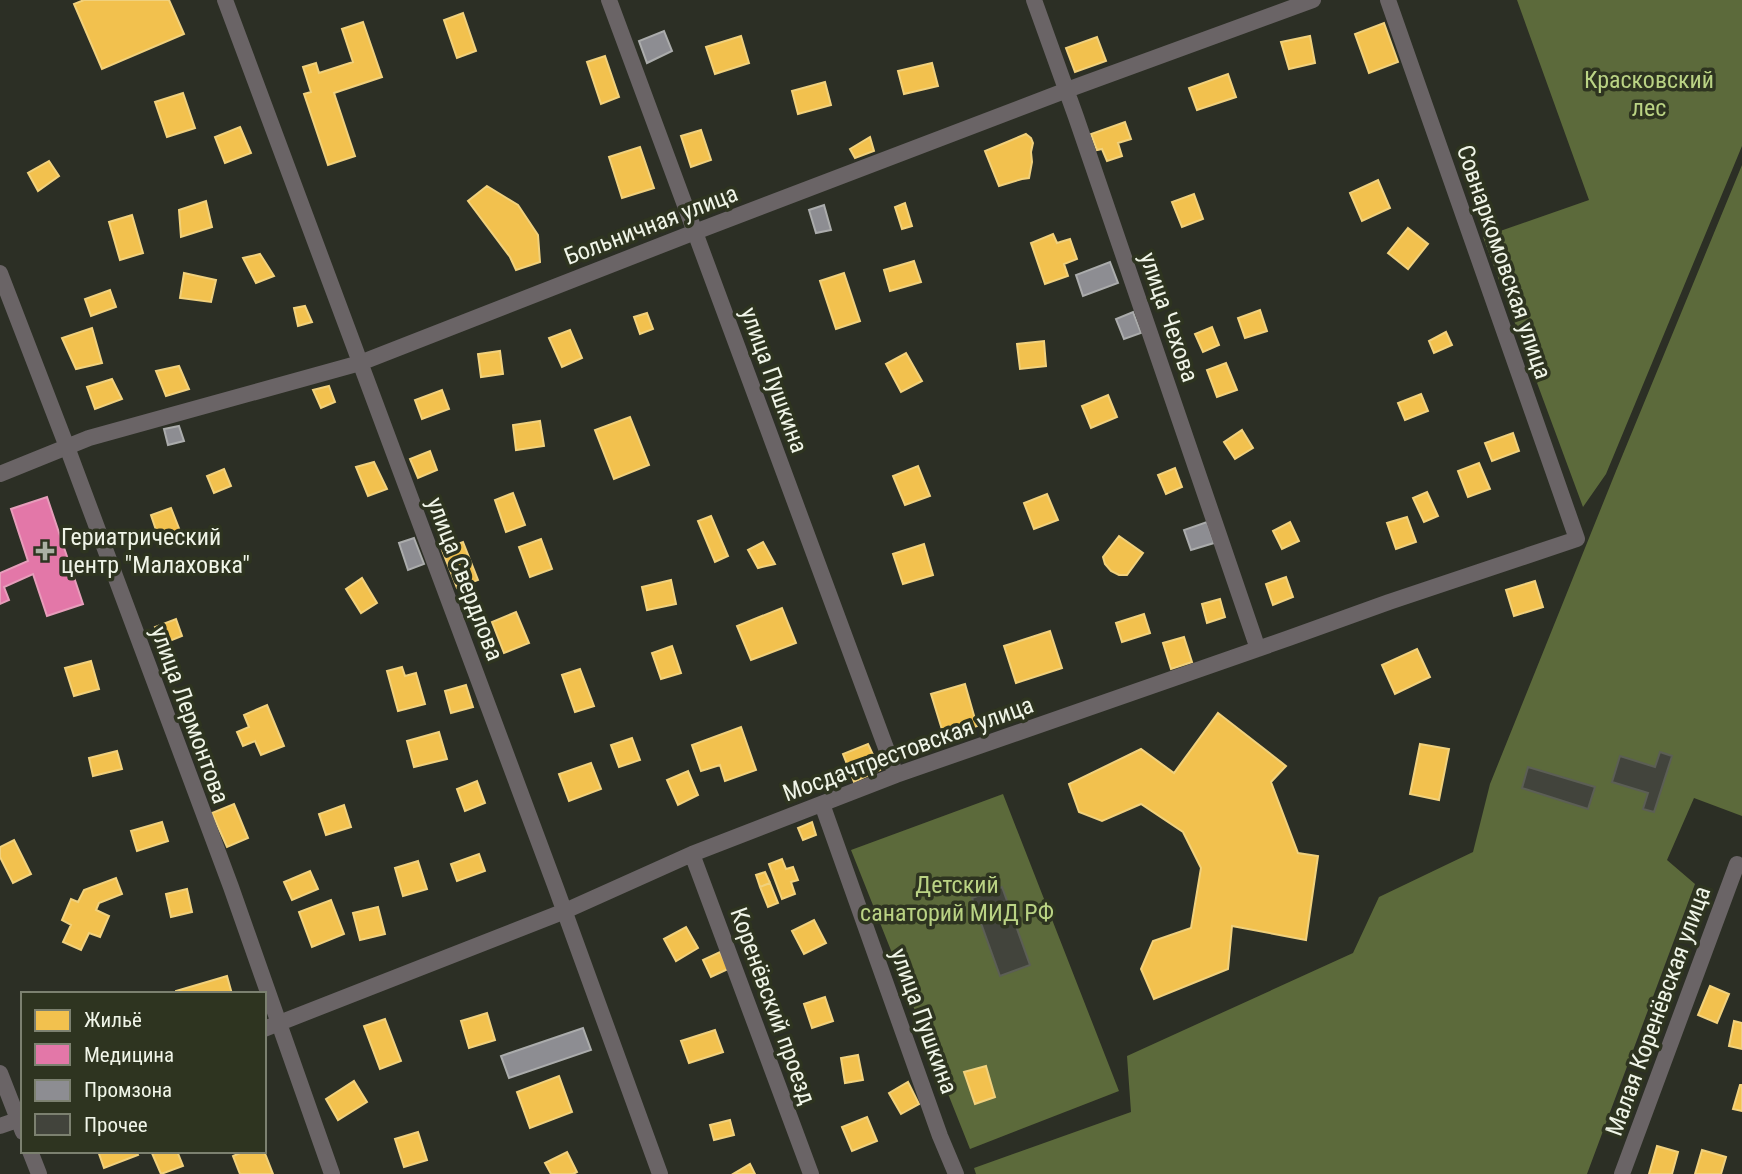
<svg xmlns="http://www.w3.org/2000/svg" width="1742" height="1174" font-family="'Roboto Condensed',sans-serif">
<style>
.forest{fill:#5c6a3b}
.homes{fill:#f2c14e;stroke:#f1d17c;stroke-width:2}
.health{fill:#e377a8;stroke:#e79dbb;stroke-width:2}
.industry{fill:#8d8d92;stroke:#abacac;stroke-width:2}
.building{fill:#42443c;stroke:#5c5f55;stroke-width:2}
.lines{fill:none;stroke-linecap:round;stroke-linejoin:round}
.minor{stroke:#6a6466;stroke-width:16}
.poi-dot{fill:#abb0a4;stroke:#2e3420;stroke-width:2.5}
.labels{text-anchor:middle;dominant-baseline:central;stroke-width:7;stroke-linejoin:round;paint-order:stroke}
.park-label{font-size:24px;fill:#bad384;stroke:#2e3420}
.street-label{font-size:24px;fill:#f0f5e8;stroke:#2e3420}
.poi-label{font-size:24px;fill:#f0f5e8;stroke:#2e3420;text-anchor:start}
</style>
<rect width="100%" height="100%" fill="#2c2f25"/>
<path class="forest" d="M1517,0H1742V146L1606,474L1583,507L1483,237L1589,200Z
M1742,165V816L1694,798L1667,860L1695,884L1587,1174H976L974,1168L1131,1112L1127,1056L1353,953L1379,897L1473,852L1490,784L1616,471Z
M1003,794L1119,1091L970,1149L851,850Z"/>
<path class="homes" d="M84,0H169L184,34L102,69L74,4Z
M463,13L476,51L457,58L444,20Z
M363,22L382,77L334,93L355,156L328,165L304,94L311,92L303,67L316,63L319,73L353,62L342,29Z
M1384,23L1398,62L1369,73L1355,34Z
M741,36L749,63L715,74L706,47Z
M1310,36L1315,63L1289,69L1281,42Z
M1097,37L1106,61L1075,72L1066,48Z
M605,56L619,97L601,104L587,62Z
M932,63L938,86L904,94L898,71Z
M1228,74L1236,97L1197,110L1189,88Z
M825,82L831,105L798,114L792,91Z
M183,93L195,128L167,137L155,102Z
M1125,122L1131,139L1118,143L1122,156L1107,161L1102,149L1097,150L1091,134Z
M240,127L251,153L225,163L215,137Z
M701,130L711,160L691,167L681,136Z
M1026,134L1031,138L1033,143L1031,152L1032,162L1029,178L1022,179L999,186L985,151Z
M870,137L874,151L855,158L850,149Z
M640,147L654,188L622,198L609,157Z
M49,161L59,176L38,191L28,173Z
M1378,180L1390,208L1362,221L1350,193Z
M487,186L518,205L538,235L540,262L516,270L510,257L468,201Z
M1194,194L1203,219L1182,227L1172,202Z
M206,201L212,227L181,237L179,210Z
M905,203L912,226L902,229L895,207Z
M132,215L143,253L120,260L109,222Z
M1408,228L1428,244L1408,269L1388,253Z
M1053,234L1057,243L1070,239L1077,259L1064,264L1068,276L1045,284L1031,243Z
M260,254L274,276L256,283L243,258Z
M914,261L921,282L890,291L884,270Z
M184,273L216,280L211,302L180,298Z
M844,273L860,321L836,329L820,281Z
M110,290L116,307L91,316L85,299Z
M305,306L312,322L298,326L294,308Z
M1260,310L1267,331L1245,338L1238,318Z
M647,313L653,329L640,334L634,317Z
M1212,327L1219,345L1203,352L1195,334Z
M92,328L102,363L76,369L62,338Z
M570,330L582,358L562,367L549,338Z
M1446,332L1452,345L1434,353L1429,341Z
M1044,341L1046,366L1020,369L1017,344Z
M500,351L503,374L481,377L478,354Z
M906,353L922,381L901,392L886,364Z
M1226,363L1237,390L1217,397L1207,370Z
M179,366L189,389L166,396L156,371Z
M112,379L122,399L95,409L87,387Z
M329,386L335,402L321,408L313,390Z
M442,390L449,409L422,419L415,400Z
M1421,394L1428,411L1405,420L1398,403Z
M1108,395L1117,417L1091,428L1082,406Z
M630,417L649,465L614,479L595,430Z
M540,421L544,446L516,450L513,425Z
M1242,430L1253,448L1235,459L1224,442Z
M1513,433L1519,451L1492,461L1485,443Z
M430,451L437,470L418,478L410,459Z
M374,462L387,489L368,496L356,467Z
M1479,463L1490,489L1468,497L1458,471Z
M918,466L930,496L905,505L893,476Z
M1175,468L1182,487L1166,494L1158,475Z
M224,469L231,486L214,493L207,476Z
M1427,492L1438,516L1424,522L1413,498Z
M513,493L525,525L506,532L495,500Z
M1047,494L1058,520L1034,529L1024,503Z
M171,508L180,531L159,539L151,515Z
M711,516L728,556L715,562L698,521Z
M1407,517L1416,542L1396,549L1387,523Z
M1290,522L1299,541L1282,549L1273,531Z
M1119,536L1143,553L1127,575H1119L1111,571L1105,564L1103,557Z
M541,539L552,569L530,577L519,547Z
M463,542L478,580L457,588L442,550Z
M763,542L775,564L758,568L748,550Z
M924,544L933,575L903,584L893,554Z
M1286,577L1293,597L1273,605L1266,584Z
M362,578L377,603L361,613L346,589Z
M671,580L676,604L647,610L642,587Z
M1535,581L1543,607L1514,616L1506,590Z
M1220,599L1225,617L1207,623L1202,604Z
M782,608L796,643L751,660L737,626Z
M516,612L529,643L504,653L492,622Z
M1144,614L1150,633L1122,642L1116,623Z
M176,619L182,636L162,644L155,627Z
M1050,631L1062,668L1016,683L1004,646Z
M1184,637L1192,662L1171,669L1163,643Z
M672,646L681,673L661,679L652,653Z
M1417,649L1430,677L1395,694L1382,665Z
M91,661L99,689L74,696L65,668Z
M402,667L405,676L416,673L425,704L398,711L387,671Z
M580,669L594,706L575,712L562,675Z
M965,684L977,726L944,736L931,694Z
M466,685L473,707L451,713L445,691Z
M267,705L284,746L261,755L255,741L243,746L237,732L249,727L244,715Z
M1218,713L1286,766L1271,782L1298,853L1318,856L1306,940L1232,926L1228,969L1154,999L1141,969L1153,941L1191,928L1201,868L1183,832L1141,804L1102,821L1079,812L1069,784L1141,749L1174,773Z
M741,727L756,770L725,781L720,765L701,771L692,745Z
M439,732L447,759L414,767L407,741Z
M632,738L640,760L619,767L611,745Z
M868,744L880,770L854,782L843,754Z
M1420,744L1449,749L1439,800L1410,794Z
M117,751L122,769L93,776L89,758Z
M591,763L601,789L569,801L559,774Z
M688,771L698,795L678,805L667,780Z
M477,781L485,803L465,811L457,789Z
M234,804L248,838L227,847L212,813Z
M344,805L351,827L326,835L319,814Z
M162,822L168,841L137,851L131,831Z
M812,822L816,835L803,840L798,828Z
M14,840L31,874L13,883L0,857V847Z
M479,854L485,871L457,881L451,864Z
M782,859L786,869L793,867L798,880L791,882L795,894L782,899L769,864Z
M418,861L427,889L403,896L395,868Z
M310,871L318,889L292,900L284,882Z
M765,872L770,883L760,887L756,875Z
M116,878L122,894L99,903L96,910L109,916L100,937L89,933L81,950L63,942L71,925L62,920L71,899L78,902L84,890Z
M770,883L778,903L768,907L760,887Z
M187,889L192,912L171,917L166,894Z
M331,900L344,934L312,947L299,912Z
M378,907L385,934L360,940L353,913Z
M814,920L826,943L804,954L792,931Z
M686,927L698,948L676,961L664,939Z
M720,952L728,969L711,977L703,960Z
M227,976L232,994H176V991Z
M1710,986L1729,994L1717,1023L1698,1015Z
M825,997L833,1021L812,1028L804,1004Z
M487,1013L495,1040L469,1048L461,1021Z
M385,1019L401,1061L380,1069L364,1026Z
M1734,1021L1742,1023V1049L1729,1046Z
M715,1030L723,1052L689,1063L681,1041Z
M858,1055L863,1080L845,1083L841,1058Z
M986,1066L995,1097L975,1104L964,1072Z
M559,1076L572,1112L530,1128L517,1092Z
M354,1081L367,1102L338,1120L326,1099Z
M908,1082L919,1104L901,1114L889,1093Z
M1740,1085H1742V1111L1733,1109Z
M867,1117L877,1141L852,1151L842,1127Z
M730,1120L734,1135L714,1140L710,1125Z
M418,1132L427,1160L404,1167L395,1139Z
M1657,1146L1678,1152L1672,1174H1649Z
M1702,1150L1726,1157L1721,1174H1695Z
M98,1151H136L138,1155L104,1168Z
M151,1151H177L183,1166L161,1174Z
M245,1151H264L273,1174H240L233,1156Z
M567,1152L577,1172L573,1174H551L545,1163Z
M750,1164L755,1174H733Z"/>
<path class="health" d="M47,497L83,604L47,616L33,574L4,587L9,600L0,604V573L28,561L11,509Z"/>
<path class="industry" d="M664,31L672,51L647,63L639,41Z
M824,205L831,230L816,233L809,210Z
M1110,262L1118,283L1083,296L1076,275Z
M1133,312L1141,333L1124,339L1116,319Z
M179,426L184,441L168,445L164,429Z
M1207,522L1214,543L1191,550L1184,530Z
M414,538L424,564L408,570L399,543Z
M583,1028L591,1050L509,1078L501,1056Z"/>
<path class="building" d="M1660,752L1672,756L1654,812L1643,809L1648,793L1612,782L1620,756L1655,767Z
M1528,767L1595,787L1588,809L1522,788Z
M1002,887L1030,965L1000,976L972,898Z"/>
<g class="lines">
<path class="minor" d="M225,0L556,888L660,1174
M609,0L896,775
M1034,0L1076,117L1258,649
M0,273L67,447L231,887L332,1174
M0,474L89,438L360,363L695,232L1067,90L1313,0
M822,804L940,1136L956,1174
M692,854L811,1174
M264,1029L565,911L692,854L896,775L1289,638L1389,602L1577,539L1388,0
M0,1073L23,1132
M0,1126L23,1118
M30,1151L39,1174
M1622,1174L1737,864"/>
</g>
<path class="poi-dot" d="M41.5 540.5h7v7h7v7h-7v7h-7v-7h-7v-7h7z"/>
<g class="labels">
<g class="park-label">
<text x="1649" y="80">Красковский<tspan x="1649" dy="28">лес</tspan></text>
<text x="957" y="885">Детский<tspan x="957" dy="28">санаторий МИД РФ</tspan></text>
</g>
<g class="street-label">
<text transform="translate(651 225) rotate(-21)">Больничная улица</text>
<text transform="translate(1504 262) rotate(71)">Совнаркомовская улица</text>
<text transform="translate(1169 317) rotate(71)">улица Чехова</text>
<text transform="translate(774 380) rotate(70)">улица Пушкина</text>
<text transform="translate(465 579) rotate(69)">улица Свердлова</text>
<text transform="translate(190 715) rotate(70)">улица Лермонтова</text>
<text transform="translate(908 749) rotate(-20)">Мосдачтрестовская улица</text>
<text transform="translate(773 1006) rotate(70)">Коренёвский проезд</text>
<text transform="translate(1658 1011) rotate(-70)">Малая Коренёвская улица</text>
<text transform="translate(924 1021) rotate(70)">улица Пушкина</text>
</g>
<g class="poi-label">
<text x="61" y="537">Гериатрический<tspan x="61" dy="28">центр "Малаховка"</tspan></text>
</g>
</g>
<rect x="21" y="992" width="245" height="161" fill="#2e3420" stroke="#7c8170" stroke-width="2"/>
<rect x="35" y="1010" width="35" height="21" fill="#f2c14e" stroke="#7c8170" stroke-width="2"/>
<text x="84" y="1027" font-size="21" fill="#f0f5e8">Жильё</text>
<rect x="35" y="1044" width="35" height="21" fill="#e377a8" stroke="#7c8170" stroke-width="2"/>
<text x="84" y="1062" font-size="21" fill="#f0f5e8">Медицина</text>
<rect x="35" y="1080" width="35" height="21" fill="#8d8d92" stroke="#7c8170" stroke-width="2"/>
<text x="84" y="1097" font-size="21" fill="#f0f5e8">Промзона</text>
<rect x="35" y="1114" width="35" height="21" fill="#42443c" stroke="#7c8170" stroke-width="2"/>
<text x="84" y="1132" font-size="21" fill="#f0f5e8">Прочее</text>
</svg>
